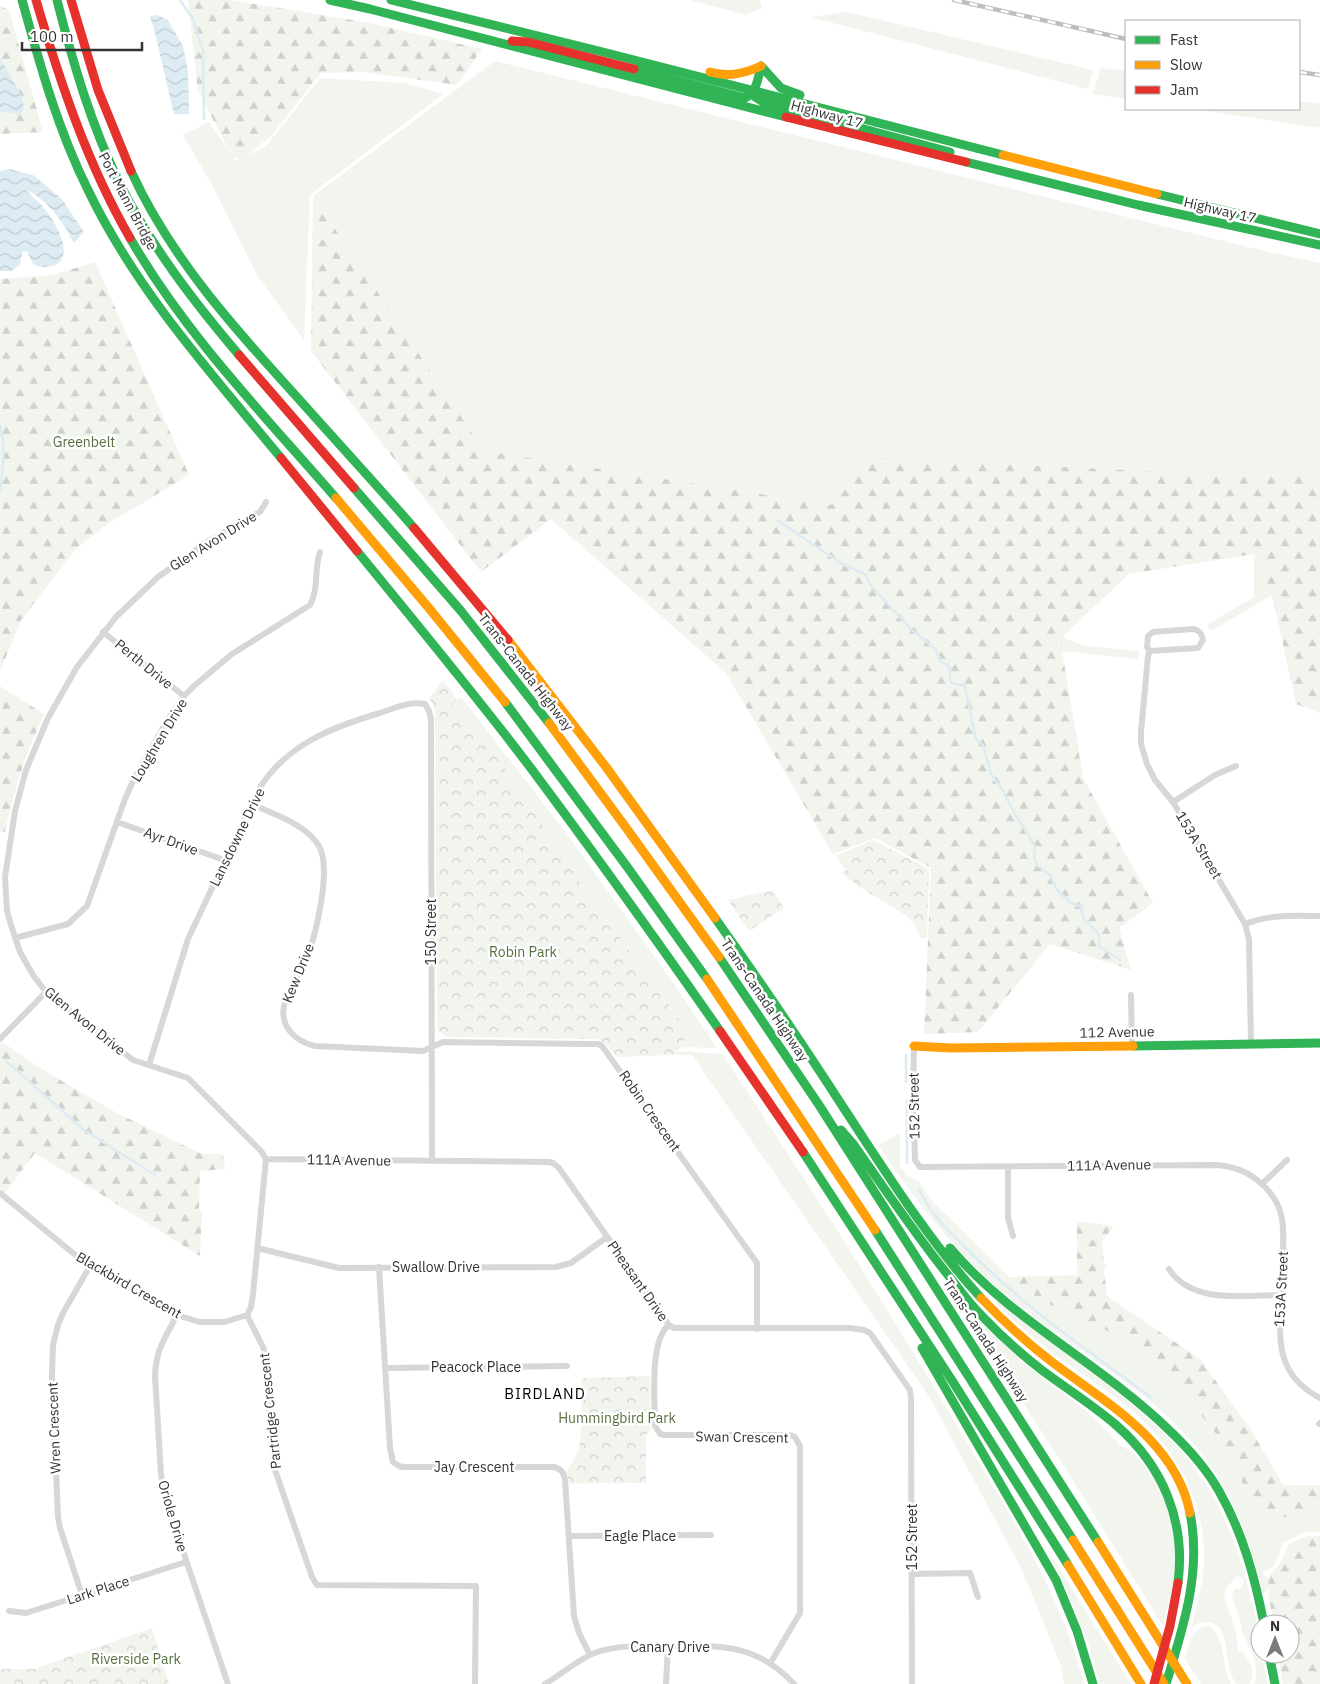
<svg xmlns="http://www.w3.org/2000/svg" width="1320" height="1684" font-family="'IBM Plex Sans',sans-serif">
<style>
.grass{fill:#f1f5ed}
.forest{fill:url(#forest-firs)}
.park{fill:url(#park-crowns)}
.water{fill:url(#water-waves)}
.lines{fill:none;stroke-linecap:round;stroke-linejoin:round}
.stream{stroke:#ddebf3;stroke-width:2.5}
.street{stroke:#d7d7d7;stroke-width:6}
.fast{stroke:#30b455;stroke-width:9}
.slow{stroke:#ff9f0a;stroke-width:9}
.jam{stroke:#e5322d;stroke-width:9}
.rail-casing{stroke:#bebebe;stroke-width:4.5}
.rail{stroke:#fff;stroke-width:2.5;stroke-dasharray:8;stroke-linecap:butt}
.labels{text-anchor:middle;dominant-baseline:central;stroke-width:5;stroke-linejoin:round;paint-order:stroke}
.street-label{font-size:14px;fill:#333;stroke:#fff}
.park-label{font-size:14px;fill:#56703f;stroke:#fff}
.neighbourhood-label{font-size:15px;letter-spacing:1px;fill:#000;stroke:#fff}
</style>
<defs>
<pattern id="forest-firs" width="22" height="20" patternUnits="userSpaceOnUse" patternTransform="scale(1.25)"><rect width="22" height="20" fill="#f1f5ed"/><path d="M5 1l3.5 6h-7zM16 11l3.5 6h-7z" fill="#cfd2cc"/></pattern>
<pattern id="park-crowns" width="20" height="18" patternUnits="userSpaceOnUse" patternTransform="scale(1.25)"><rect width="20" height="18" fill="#f1f5ed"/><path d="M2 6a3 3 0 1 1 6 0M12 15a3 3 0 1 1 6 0" fill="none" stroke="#cfd2cc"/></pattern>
<pattern id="water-waves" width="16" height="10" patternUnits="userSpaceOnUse" patternTransform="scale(1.25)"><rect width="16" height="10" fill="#ddebf3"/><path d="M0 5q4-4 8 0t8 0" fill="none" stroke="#becad1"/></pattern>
</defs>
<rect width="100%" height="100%" fill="#fff"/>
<path class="grass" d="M690,0H760L762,8L746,15Z
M847,12L1093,70L1088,89L810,17Z
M495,61L1252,248L1320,263V471L1275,477L874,458L831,505L484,451L313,196Z
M1101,68L1126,71V99L1093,94Z
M320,78L404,83L443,94L310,195L304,340L257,275L211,183L183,135L209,122L236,161L266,146Z
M1299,101L1320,104V128L1193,109H1299Z
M1254,554L1272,595L1211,631L1207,625L1254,597Z
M1062,637L1085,646L1139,651L1138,659L1062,651Z
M461,697L564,830L672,981L717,1048L683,1047L686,1029L577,878L506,770L452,703Z
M676,1051L722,1054C805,1178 886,1305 962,1434C1009,1514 1061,1593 1084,1684H1064L1060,1663L1021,1568L930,1398L875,1318L692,1055H674Z
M900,1133V1165L906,1175L918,1181L933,1202L1009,1277L1042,1301L1147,1349L1169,1374L1217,1435L1262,1519L1320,1514V1532H1306L1284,1542L1274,1566L1263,1572L1265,1576L1270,1579L1268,1588L1263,1595C1244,1507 1210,1446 1137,1391C1094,1358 1047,1329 1006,1295C955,1252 915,1200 878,1145Z
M950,1286L1012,1352L1027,1366L1088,1412L1121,1446L1134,1453L1155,1480L1164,1501L1172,1524L1176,1557L1174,1582L1163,1626L1069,1474L948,1287Z
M998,1302C1028,1325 1058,1347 1089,1370C1126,1399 1165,1429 1194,1467C1219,1501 1236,1539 1246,1580C1252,1603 1260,1630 1260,1654H1262L1267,1684H1254C1262,1667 1248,1645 1241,1629L1242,1626L1232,1597L1234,1589L1242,1588L1244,1583L1243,1578L1237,1576L1226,1588L1224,1596L1236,1632L1238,1650C1249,1656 1257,1673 1249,1684H1237C1222,1669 1233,1625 1209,1622C1202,1621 1196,1625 1191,1629C1196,1608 1202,1587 1204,1566C1207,1502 1176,1447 1128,1407C1109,1392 1089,1379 1069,1365C1043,1346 1019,1326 996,1304Z
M1044,1544L1131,1684H1100C1088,1634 1067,1589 1044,1544Z
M1205,1626C1226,1628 1221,1667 1231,1684H1201L1185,1659C1189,1646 1190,1631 1205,1626Z"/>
<path class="forest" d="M188,0H231L370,23L482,49L457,85L363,72L321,73L270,137L242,159L233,158L198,91Z
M0,6L9,10L43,132L0,134Z
M313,196L484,451L831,505L874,458L1275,477L1320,471V713L1296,704L1272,595L1254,554L1129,574L1062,637V651L1083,778L1153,903L1119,928L1131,970L1050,944L978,1032L924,1034L931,868L875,838L833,854L726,673L551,519L481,572L311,351Z
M95,262L189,475L107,524L76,549L21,620L0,671V279L53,275Z
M0,686L44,714C26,753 14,789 5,832L0,831Z
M2,1042L43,1070L117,1113L202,1154H223L225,1169L200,1171L199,1210L202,1211L200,1256L35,1153L5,1193L0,1189V1044Z
M1077,1221L1114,1226L1102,1241L1104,1264H1107L1104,1270L1107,1295L1108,1297L1200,1359L1251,1430L1283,1485H1320V1514L1262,1519L1217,1435L1169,1374L1147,1349L1042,1301L1009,1277L1077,1275Z
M1308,1536H1320V1684H1283L1278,1654H1290V1624H1274C1272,1611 1264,1585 1271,1573C1273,1570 1277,1568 1279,1565C1291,1544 1281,1546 1308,1536Z"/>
<path class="park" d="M443,680L457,700L452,703L506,770L577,878L686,1029L683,1047L676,1051L674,1055L617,1057L606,1044L597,1039L448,1037L439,1033L437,1027L435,713L433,704L429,699Z
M873,840L929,869L927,938H921L915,925L907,916L858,886L842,873L846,870L836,856Z
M773,890L784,908L749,931L728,900Z
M650,1376L651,1430L646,1435V1483H584L569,1484L567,1471L578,1452L581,1434L582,1378Z
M152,1628L169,1684H0V1669H34Z"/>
<path class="water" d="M157,15L168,20L183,46L188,71L189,114H174L154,29L150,16Z
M0,58L22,96L24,108L21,114L0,112Z
M9,169L33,175L62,199L84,232L74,243C62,221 50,202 27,190C31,198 38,200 43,207C54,219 79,260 51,266C43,268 40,267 33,264L27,251L22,252L20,265L11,271H0V171Z"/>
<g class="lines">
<path class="stream" d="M180,0L193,19L203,51L204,119
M0,425C6,448 3,469 0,492
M777,520L842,564L865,574L871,586L911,629L936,650L941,662L949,666L951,683L965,686L976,740L983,745L991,774L1002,789L1016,816L1035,846L1034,857L1037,865L1050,875L1057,890L1071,903L1080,906L1084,919L1099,934V946L1120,960
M6,1061L84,1130L155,1175
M906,1082V1055
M907,1100V1163
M919,1189C929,1212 948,1231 966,1248C1022,1305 1088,1351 1152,1398"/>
<path class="street" d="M103,632L184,696
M1150,651L1198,648L1203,640C1202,634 1200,630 1193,629L1153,632L1148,636L1147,647L1150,651L1148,656L1141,732V744L1147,764L1155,780L1173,802L1245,924L1249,939L1251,1044
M1173,802L1215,775L1236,766
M251,804C273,814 306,824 319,846C332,869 316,933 307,958C301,973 289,986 285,1002C278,1025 294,1041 315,1046L423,1051L443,1042L586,1044H598L602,1046L757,1263V1329
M117,822L224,860
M1245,924C1269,914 1295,916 1320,916
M15,938L68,924L87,906L125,799L134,779L164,726L184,696L194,686L232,654L310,605C319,589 314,569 320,552
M1131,995L1132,1046
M0,1039L46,992
M914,1046L913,1091L915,1160L920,1167L1218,1165C1237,1167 1251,1173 1265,1187C1284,1206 1284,1225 1283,1250C1283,1263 1283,1276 1283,1288C1279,1333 1272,1373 1320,1398
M149,1065L188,939L259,789C286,745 332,727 380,713C394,708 410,701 425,704L429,711L431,719L432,1161
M266,1159L549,1162L553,1163L559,1168L669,1325L674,1328H850L864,1330L870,1333L910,1390L911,1398L912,1684
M266,1159L261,1151L188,1078L133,1060L46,992L33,975L20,952L11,925L7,911L5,877L15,811L26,770L48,718L77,667L116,617L158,577L210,540L260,512L266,502
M1008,1167V1218L1013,1236
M1262,1184L1287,1160
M0,1193L84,1262L177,1315L199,1322H225L247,1315
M257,1248L339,1268L556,1267L571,1263L607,1237
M379,1267L390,1448L393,1462L399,1466L403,1467H554C561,1469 564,1472 565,1480L574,1616L579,1633L590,1655
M1169,1269C1192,1305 1245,1295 1282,1295
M177,1315C165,1338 156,1349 155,1376L161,1474L165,1498L228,1684
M247,1315L264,1349L274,1467L312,1577L317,1585L476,1586L475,1684
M247,1315L251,1307L253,1294L266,1159
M669,1325C649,1340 655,1402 655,1426L660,1434L665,1435H790L795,1437L800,1446V1613L771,1662
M386,1368L567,1366
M1319,1424L1320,1423
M569,1536L711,1535
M912,1574L970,1573L978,1597
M82,1595L60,1528L58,1517L52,1375L53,1345L58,1325L63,1313L90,1266
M9,1611L26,1613L186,1562
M545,1684C562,1674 578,1659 597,1652C619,1645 642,1646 665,1646C717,1646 756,1642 794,1684
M666,1684L668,1646"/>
<path class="fast" d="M22,0C40,65 58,130 88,190C136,290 211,373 281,458
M57,0C73,63 91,125 120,184C151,246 194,302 239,355
M330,0L370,9L786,117
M391,0L599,51L1003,155
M761,66L781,88L800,95
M634,69L745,98C757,92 758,78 761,66
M754,91L755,97L763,102L950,152
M966,162L1138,205L1320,245
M131,171C170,257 234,328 297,397C336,441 376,484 414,528
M1157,194L1320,234
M130,238C185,334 264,415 336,498
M354,488L461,611L549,723
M357,551C415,622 474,693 530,767C595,854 658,942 720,1031
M505,702L628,868L707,979
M715,918C760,981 803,1045 845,1110C887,1174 929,1241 981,1298
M719,957L819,1105L1098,1542
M1133,1046L1320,1043
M841,1130L854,1145C886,1191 917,1237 952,1280C961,1292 970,1304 981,1315C1000,1335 1021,1354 1043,1371C1067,1389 1093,1405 1116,1425C1163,1466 1186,1521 1178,1583
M803,1152L953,1382L1068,1565
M875,1230L1073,1540
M950,1248C1012,1321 1100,1363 1169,1430C1188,1448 1206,1468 1219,1491C1243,1533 1255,1578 1264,1624
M922,1348L1056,1580L1077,1631L1093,1684
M1269,1654L1275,1684
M1166,1684C1183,1628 1202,1572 1190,1513"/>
<path class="slow" d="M710,72C729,77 743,74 761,66
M1003,155L1157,194
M336,498L428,607L505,702
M508,640L606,767L715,918
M549,723L627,829L719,957
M707,979L875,1230
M914,1046L951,1048L1133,1046
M981,1298C1003,1321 1026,1342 1052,1362C1105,1402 1176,1441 1190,1513
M1073,1540L1164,1684
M1098,1542L1187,1684
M1068,1565L1141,1684"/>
<path class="jam" d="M36,0C60,82 87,163 130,238
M71,0L98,90L131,171
M512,41L528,42L634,69
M786,117L966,162
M239,355L354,488
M281,458L357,551
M414,528L508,640
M720,1031L803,1152
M1154,1684L1170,1626L1178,1583"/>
<defs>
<path id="rail" d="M954,0L1126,39
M1299,72L1320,75"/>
</defs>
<use href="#rail" class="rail-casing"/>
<use href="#rail" class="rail"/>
</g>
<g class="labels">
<g class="street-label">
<text transform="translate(827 114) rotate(15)">Highway 17</text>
<text transform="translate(128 201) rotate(62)">Port Mann Bridge</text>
<text transform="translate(1220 210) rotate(13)">Highway 17</text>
<text transform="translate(213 541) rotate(-32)">Glen Avon Drive</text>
<text transform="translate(144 664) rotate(39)">Perth Drive</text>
<text transform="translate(526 672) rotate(52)">Trans-Canada Highway</text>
<text transform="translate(159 740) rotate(-59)">Loughren Drive</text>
<text transform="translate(237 837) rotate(-64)">Lansdowne Drive</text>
<text transform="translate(171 841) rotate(20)">Ayr Drive</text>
<text transform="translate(1199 845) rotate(59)">153A Street</text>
<text transform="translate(431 932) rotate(-90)">150 Street</text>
<text transform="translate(298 973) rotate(-68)">Kew Drive</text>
<text transform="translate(765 1000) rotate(56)">Trans-Canada Highway</text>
<text transform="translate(85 1021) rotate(39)">Glen Avon Drive</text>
<text transform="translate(1117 1032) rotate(-1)">112 Avenue</text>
<text transform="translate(914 1106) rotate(-91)">152 Street</text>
<text transform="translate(650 1111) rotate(55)">Robin Crescent</text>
<text transform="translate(349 1160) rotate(1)">111A Avenue</text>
<text transform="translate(1109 1165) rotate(-1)">111A Avenue</text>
<text x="436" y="1267">Swallow Drive</text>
<text transform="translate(638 1281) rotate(55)">Pheasant Drive</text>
<text transform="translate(129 1285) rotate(30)">Blackbird Crescent</text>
<text transform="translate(1281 1289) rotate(-87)">153A Street</text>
<text transform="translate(986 1340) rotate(57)">Trans-Canada Highway</text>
<text x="476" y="1367">Peacock Place</text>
<text transform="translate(270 1411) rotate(-96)">Partridge Crescent</text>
<text transform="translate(54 1428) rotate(-92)">Wren Crescent</text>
<text transform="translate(742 1437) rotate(1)">Swan Crescent</text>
<text x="474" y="1467">Jay Crescent</text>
<text transform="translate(173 1516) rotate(74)">Oriole Drive</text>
<text x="640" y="1536">Eagle Place</text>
<text transform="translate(912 1537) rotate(-90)">152 Street</text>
<text transform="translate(98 1590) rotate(-18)">Lark Place</text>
<text x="670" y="1647">Canary Drive</text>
</g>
<g class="park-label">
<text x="84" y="442">Greenbelt</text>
<text x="523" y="952">Robin Park</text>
<text x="617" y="1418">Hummingbird Park</text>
<text x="136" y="1659">Riverside Park</text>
</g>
<g class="neighbourhood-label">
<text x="545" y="1393">BIRDLAND</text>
</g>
</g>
<rect x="1125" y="20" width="175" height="90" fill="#ffffff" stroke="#adadad"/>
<rect x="1135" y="36" width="25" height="8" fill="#30b455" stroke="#adadad"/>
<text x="1170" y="45" font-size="15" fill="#333333">Fast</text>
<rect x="1135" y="61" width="25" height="8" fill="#ff9f0a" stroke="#adadad"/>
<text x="1170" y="70" font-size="15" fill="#333333">Slow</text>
<rect x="1135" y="86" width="25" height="8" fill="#e5322d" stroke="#adadad"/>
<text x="1170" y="95" font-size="15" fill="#333333">Jam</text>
<g transform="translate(1275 1639)"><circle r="24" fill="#ffffff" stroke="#adadad"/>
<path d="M0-4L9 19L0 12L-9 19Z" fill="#7a7a7a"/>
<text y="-8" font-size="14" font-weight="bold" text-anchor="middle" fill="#333333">N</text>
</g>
<path d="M22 42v8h120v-8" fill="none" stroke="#333333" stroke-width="2.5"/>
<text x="30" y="42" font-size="15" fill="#333333" stroke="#ffffff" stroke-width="4" paint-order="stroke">100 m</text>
</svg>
